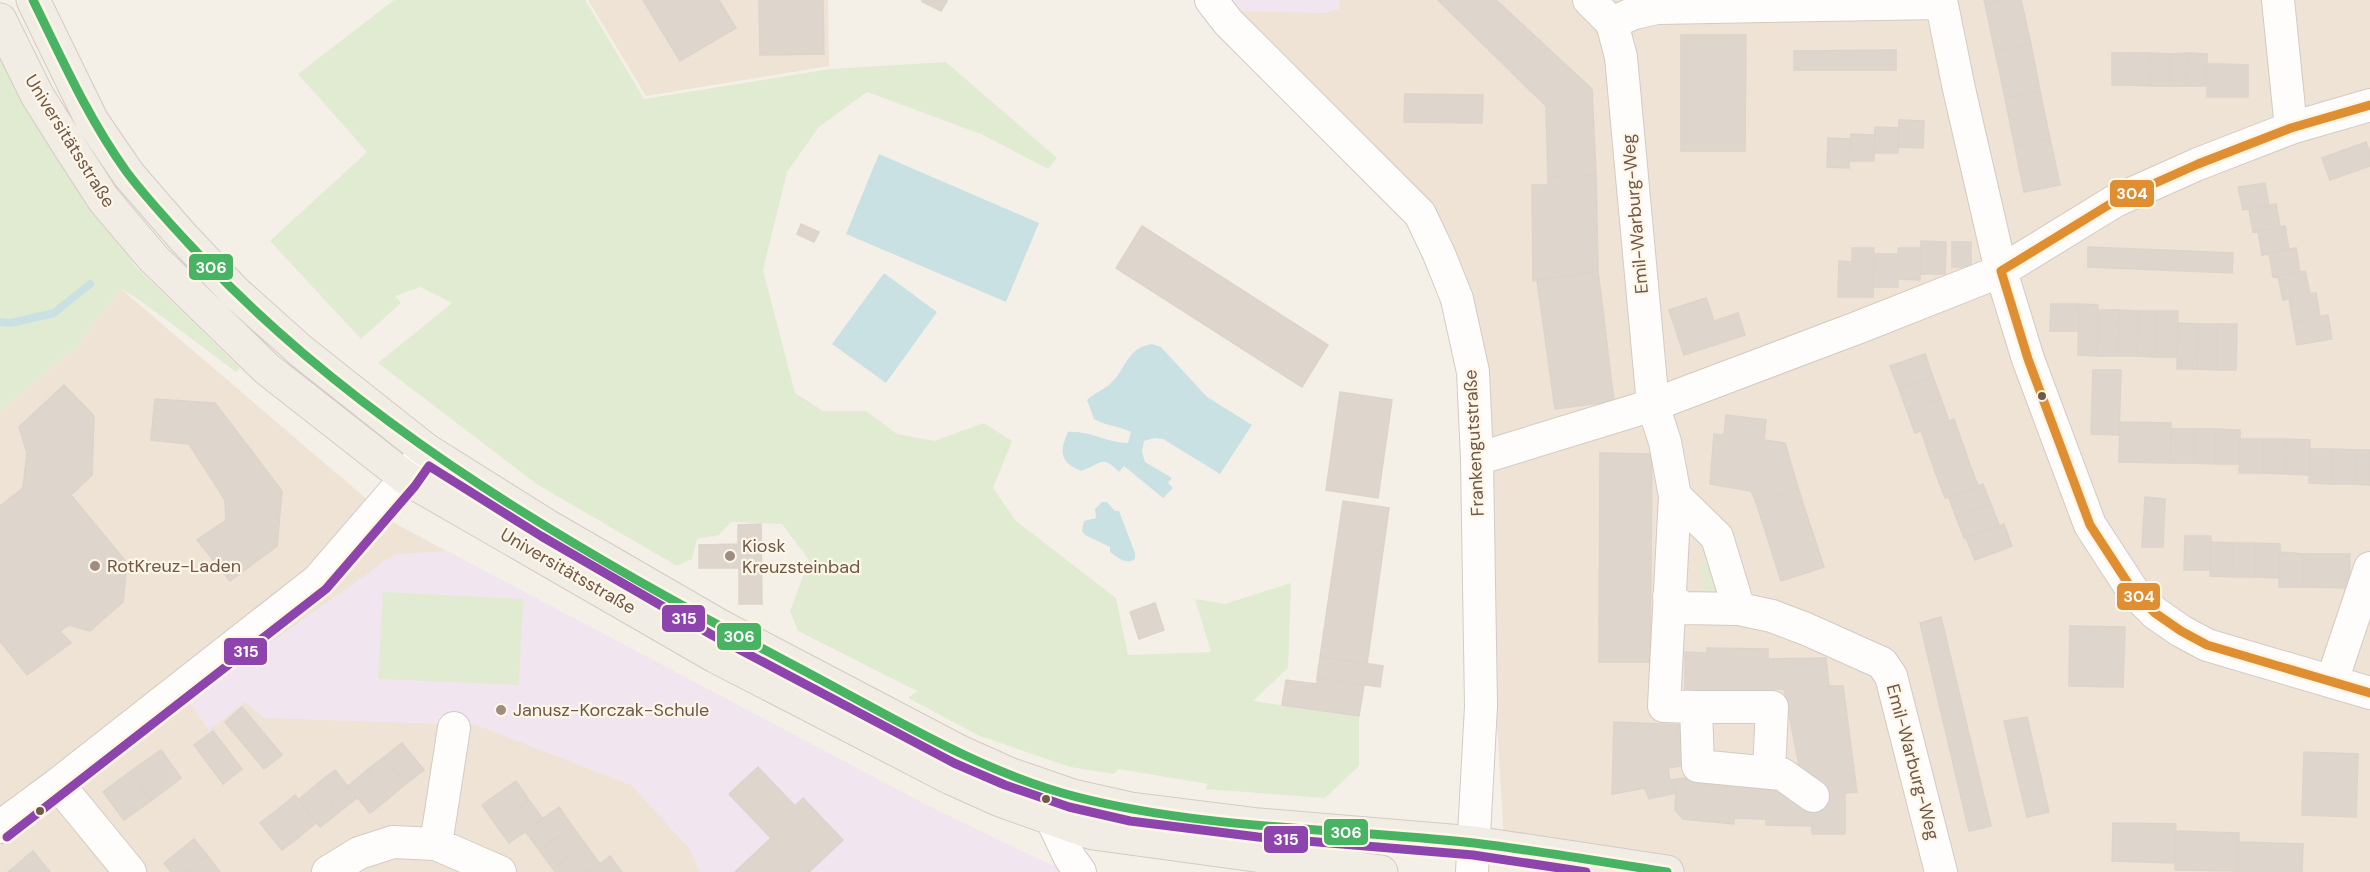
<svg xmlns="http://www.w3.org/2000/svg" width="2370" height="872" font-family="'DM Sans',sans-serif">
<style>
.residential{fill:#eee3d4}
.education{fill:#f1e6f0}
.green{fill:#e0ebd2}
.water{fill:#cae1e4}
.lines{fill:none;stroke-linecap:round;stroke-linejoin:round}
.stream{stroke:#cae1e4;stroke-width:8}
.building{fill:#ded6cd;stroke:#ddd3ca;stroke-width:1.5}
.minor-casing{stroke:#d3cbc3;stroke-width:34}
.major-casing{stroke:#d3cbc4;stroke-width:35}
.minor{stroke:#fefdfb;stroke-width:32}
.major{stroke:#f1ece4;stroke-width:33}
.bus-1-casing{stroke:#fef6e7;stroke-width:14}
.bus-2-casing{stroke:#fef6e7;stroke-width:14}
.bus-3-casing{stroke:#fef6e7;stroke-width:14}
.bus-1{stroke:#48b463;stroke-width:9}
.bus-2{stroke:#8e44ad;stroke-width:9}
.bus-3{stroke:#df8e32;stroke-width:9}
.bus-dot{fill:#70584a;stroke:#fef6e7;stroke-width:2}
.poi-dot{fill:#9f8d81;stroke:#fef6e7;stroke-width:2}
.labels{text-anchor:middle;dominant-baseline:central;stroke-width:4.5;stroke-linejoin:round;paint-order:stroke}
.street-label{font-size:18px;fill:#70584a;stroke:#fef6e7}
.poi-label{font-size:18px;fill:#70584a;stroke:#fef6e7;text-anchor:start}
.line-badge{stroke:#fef6e7;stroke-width:2}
.badge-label{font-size:16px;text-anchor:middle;font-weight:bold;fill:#fff}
</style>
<rect width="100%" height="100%" fill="#f5f0e7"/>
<path class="residential" d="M588,0H828L829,66L646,96Z
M1221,0H2370V872H1681L1504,840L1471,289L1427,211Z
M121,289L396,524L928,806L1064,872H0V411L77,346Z"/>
<path class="education" d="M1221,0H1340L1339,9L1324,13L1232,11Z
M447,551L928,806L1062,870L1060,872H700L689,848L631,785L476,725L264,718L245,702L209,730L188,701L395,554Z"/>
<path class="green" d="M394,0H585L644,99L830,69L946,62L1057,158L1048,169L981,134L867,92L819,127L787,172L763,270L795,393L823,411H866L897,434L934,441L984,423L1012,441L993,488L1016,521L1116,598L1128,655L1211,652L1195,599L1225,604L1291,583L1288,668L1253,701L1359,716V766L1325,798L1205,789L1208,784L1118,769L1114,774L1070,767L980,736L908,698L917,691L798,631L790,611L809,560L782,524L731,522L719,535L697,539L692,559L677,566L538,485L378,363L452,303L420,287L395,296L401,303L361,339L270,241L367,152L298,74Z
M0,53L56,158L115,235L135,266L240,368L236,372L141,301L121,289L77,346L0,411Z
M1711,553L1728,598L1705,601L1700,568Z
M383,592L523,599L519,685L378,679Z"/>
<path class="water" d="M879,154L1039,223L1006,302L846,234Z
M884,273L937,312L886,383L832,344Z
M1152,344L1161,347L1207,397L1252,425L1220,474L1163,439L1154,438L1144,441L1142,452L1145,462L1172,478L1168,483L1173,488L1163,498L1124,466L1119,472C1101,453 1101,465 1081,471C1060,462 1059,452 1068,432C1088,430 1108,443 1128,443L1131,432C1119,426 1106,426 1094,419L1087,400C1095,392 1104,390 1111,383C1127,368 1126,348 1152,344Z
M1102,502H1107L1115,511H1119L1135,553V559C1126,565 1118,558 1110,552V547L1085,535L1082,531L1084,521L1096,518L1095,509Z"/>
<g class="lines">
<path class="stream" d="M0,322L11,323L54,313L90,284"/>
</g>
<path class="building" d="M643,0H719L736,28L680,61Z
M759,0H823L824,54L760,55Z
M945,0L947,1L941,11L921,1Z
M1438,0H1496L1592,89L1596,175L1548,177L1546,106Z
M1984,0H2004L1985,4Z
M2004,0H2021L2031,44L1995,51L1985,4Z
M1681,35H1746L1745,151H1681Z
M2031,44L2040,91L2005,98L1995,51Z
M1896,50V70H1794V51Z
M2112,53H2131V85H2112Z
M2131,53H2151L2150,86L2131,85Z
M2151,53L2169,54V86H2150Z
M2187,53L2186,86H2169V54Z
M2187,53L2207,54V86H2186Z
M2207,64H2227L2226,97H2207Z
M2227,64L2248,65V97H2226Z
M2040,91L2050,139L2015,147L2005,98Z
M1405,94L1483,95L1482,123L1404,122Z
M1899,120L1924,121L1923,148L1898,147Z
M1875,127L1899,128L1898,153H1874Z
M1851,134L1875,135L1874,161H1849Z
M1828,138L1850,139L1849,168L1827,167Z
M2050,139L2060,185L2024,192L2015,147Z
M2366,142L2370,153V166L2330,180L2322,158Z
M1596,175L1598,271L1533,281L1532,185H1548V177Z
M2265,183L2269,206L2243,210L2238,187Z
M2276,204L2280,227L2253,232L2249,209Z
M801,224L819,232L814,242L797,234Z
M1142,226L1328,345L1302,387L1116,268Z
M2285,226L2289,250L2262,255L2258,231Z
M1921,241L1946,242L1945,274H1920Z
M1952,242H1971V267H1952Z
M2088,247L2233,253L2232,273L2088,267Z
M1852,248H1874L1873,297H1838L1839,261L1852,262Z
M1898,248H1921L1920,280L1898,279Z
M2296,248L2300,272L2273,277L2269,253Z
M1874,254H1898V287H1873Z
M1598,271L1614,401L1555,409L1537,280Z
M2305,271L2310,294L2283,300L2278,276Z
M2316,293L2320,317L2293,322L2289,298Z
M1706,298L1714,321L1738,313L1745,335L1684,355L1669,310Z
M2051,304H2079V331H2050Z
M2079,304L2098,305L2097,356L2078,355Z
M2098,310H2119L2118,356H2097Z
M2119,310L2138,311L2137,356H2118Z
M2138,311H2157L2156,357L2137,356Z
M2157,311H2178L2177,357H2156Z
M2328,315L2332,339L2297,345L2293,322Z
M2178,323L2198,324L2197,369H2177Z
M2198,324H2217L2216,370L2197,369Z
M2217,324H2237L2236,370H2216Z
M1925,354L1933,377L1899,389L1890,366Z
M2093,370H2121L2119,435L2091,434Z
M1933,377L1941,399L1907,411L1899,389Z
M64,385L94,416L92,475L71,495L127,563L123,602L90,631L69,625L60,631L71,643L27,675L0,641V506L23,488L27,453L19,427Z
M1340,392L1392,400L1378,498L1326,490Z
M155,399L215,403L282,491L277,546L230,581L197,540L226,520L225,500L189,444L151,440Z
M1941,399L1949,421L1915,433L1907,411Z
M1726,415L1766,420L1764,440L1785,443L1798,488L1756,502L1751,491L1710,484L1714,434L1724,435Z
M1954,419L1962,442L1929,454L1921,431Z
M2120,422L2171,423L2170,463L2119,462Z
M2171,429H2193V463H2170Z
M2193,429H2216L2215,464L2193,463Z
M2216,429L2240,430V464H2215Z
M2240,439H2264L2263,473H2239Z
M2264,439H2287L2286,474L2263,473Z
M2287,439L2310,440L2309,475L2286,474Z
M1962,442L1969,462L1936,474L1929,454Z
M2310,449H2333L2332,484L2309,483Z
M2333,449L2356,450L2355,484H2332Z
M2356,450H2370V485L2355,484Z
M1600,453L1652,454L1650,662H1599Z
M1969,462L1978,486L1945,498L1936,474Z
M1983,484L1991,504L1956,517L1949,498Z
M1798,488L1824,567L1781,581L1756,502Z
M2145,497L2165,499L2163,547H2142Z
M1343,501L1389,508L1367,664L1320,657Z
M1991,504L1999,525L1964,538L1956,517Z
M761,524L762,604H739V568H699V545L738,544V525Z
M2004,524L2012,546L1975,560L1966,538Z
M2185,536H2211L2210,570H2184Z
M2211,542L2233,543L2232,577L2210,576Z
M2233,543H2256L2255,577H2232Z
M2256,543L2280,544V578L2255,577Z
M2280,552L2304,554L2303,587H2279Z
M2304,554H2350L2349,588L2303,587Z
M1155,603L1164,630L1139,639L1130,612Z
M1941,617L1991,826L1969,831L1920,623Z
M2070,626L2125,627L2123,687L2069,686Z
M1707,648L1768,649V659L1826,658L1829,686H1843L1857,792L1845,793V834H1812V826L1766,825V819L1734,818V824L1683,819L1675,810L1676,793L1670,780L1685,778L1813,796V775H1801L1784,689H1685V652L1707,653Z
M1320,657L1383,666L1380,687L1317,678Z
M1317,678L1364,685L1359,716L1282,705L1286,680L1317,684Z
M242,707L282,755L264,769L225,722Z
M2027,717L2049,812L2027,817L2004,721Z
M1614,722L1687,725L1686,765L1668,768L1670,780L1676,793L1649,799L1645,788L1612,794Z
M213,731L242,769L223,784L194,745Z
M402,743L424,770L406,784L384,757Z
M161,750L181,778L152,800L131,771Z
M2304,752L2358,754L2356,817L2302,815Z
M384,757L406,784L389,798L367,770Z
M758,767L795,806L803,798L843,840L809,872H735L771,838L729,794Z
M335,770L357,798L339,812L317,784Z
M367,770L389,798L370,813L348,786Z
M131,771L152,800L124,820L103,792Z
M516,781L529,800L495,824L482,805Z
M317,784L339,812L320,827L298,800Z
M295,795L317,822L298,838L276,811Z
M529,800L543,819L509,843L495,824Z
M559,807L573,827L539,850L525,831Z
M276,811L298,838L282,850L260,823Z
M2113,823L2176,824L2175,863L2112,861Z
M573,827L586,845L553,869L539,850Z
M2176,831L2239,833L2238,871L2175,870Z
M194,839L207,855L186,872H171L164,863Z
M2239,842L2303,844L2302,872H2238Z
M586,845L600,864L588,872H555L553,869Z
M33,851L50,872H8Z
M207,855L220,872H186Z
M610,856L622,872H588L600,864Z"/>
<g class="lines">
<defs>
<path id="minor" d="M1211,0L1228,22L1420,214L1439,254L1457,299L1473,372L1477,459L1481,706L1472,872
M1589,0L1612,23L1621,57L1653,405L1665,442L1675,496L1717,537L1739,609L1772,616L1806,629L1882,663L1891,676L1941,872
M1941,0L1959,89L2001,271L2028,359L2090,525L2133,591L2155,613L2181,631L2207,645L2370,693
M2278,0L2291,128
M1612,23L1634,13L1657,8L1941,3
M1477,459L1653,405L1862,326L2001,271L2115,201L2198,164L2291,128L2370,105
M1675,496L1664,706L1696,707L1698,766L1782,774L1813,796
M1669,597L1683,608L1739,609
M2332,681L2370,568
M1696,707H1772L1769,772
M58,784L130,872
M1051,818L1070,858L1080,872
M0,827L58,784L318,580L406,478L422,456
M436,844L454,728
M328,872L359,853L393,842L436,844L500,872"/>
<path id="major" d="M33,0L92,121L129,175L182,236L235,292L301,351L426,450L547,526L718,625L960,752L1009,774L1073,796L1131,809L1259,825L1474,843L1667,872
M0,20L37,95L69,146L104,200L153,258L267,369L406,478L715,656L951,778L1000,800L1093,833L1381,872"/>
</defs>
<use href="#minor" class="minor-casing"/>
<use href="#major" class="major-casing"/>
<use href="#minor" class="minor"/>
<use href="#major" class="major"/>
<defs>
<path id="bus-1" d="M33,0C62,59 88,118 126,171C149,202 177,231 203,259C368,433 585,555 795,666C885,713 979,772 1077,797C1207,830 1342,828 1474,843C1539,851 1603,862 1667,872"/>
<path id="bus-2" d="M7,837L326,589L415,486L429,466L541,536L712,635L954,763L1005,785L1069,807L1130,821L1258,837L1473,855L1586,872"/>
<path id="bus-3" d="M2370,105L2291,128L2198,164L2115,201L2001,271L2028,359L2090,525L2133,591L2155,613L2181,631L2207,645L2370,693"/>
</defs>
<use href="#bus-1" class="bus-1-casing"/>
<use href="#bus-2" class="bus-2-casing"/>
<use href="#bus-3" class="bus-3-casing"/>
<use href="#bus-1" class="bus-1"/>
<use href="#bus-2" class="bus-2"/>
<use href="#bus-3" class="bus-3"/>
</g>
<g class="bus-dot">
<circle cx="2042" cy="396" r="5"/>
<circle cx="1046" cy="799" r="5"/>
<circle cx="40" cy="811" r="5"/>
</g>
<g class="poi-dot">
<circle cx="730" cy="556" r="6"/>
<circle cx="95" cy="566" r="6"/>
<circle cx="501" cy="710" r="6"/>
</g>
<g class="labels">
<g class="street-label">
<text transform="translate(70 141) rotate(58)">Universitätsstraße</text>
<text transform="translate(1635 214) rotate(-95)">Emil-Warburg-Weg</text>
<text transform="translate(1474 443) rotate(-93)">Frankengutstraße</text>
<text transform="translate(568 571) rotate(30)">Universitätsstraße</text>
<text transform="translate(1913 762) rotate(75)">Emil-Warburg-Weg</text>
</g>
<g class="poi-label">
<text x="742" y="546">Kiosk<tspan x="742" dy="21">Kreuzsteinbad</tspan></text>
<text x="107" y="566">RotKreuz-Laden</text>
<text x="513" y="710">Janusz-Korczak-Schule</text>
</g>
</g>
<g class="line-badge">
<rect x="2109" y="179" width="46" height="29" rx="6" fill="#df8e32"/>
<rect x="188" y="253" width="46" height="28" rx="6" fill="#48b463"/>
<rect x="2116" y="582" width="45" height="29" rx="6" fill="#df8e32"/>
<rect x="661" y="604" width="45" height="29" rx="6" fill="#8e44ad"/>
<rect x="716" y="622" width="46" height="29" rx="6" fill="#48b463"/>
<rect x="223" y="637" width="45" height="29" rx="6" fill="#8e44ad"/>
<rect x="1323" y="818" width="46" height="28" rx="6" fill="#48b463"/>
<rect x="1263" y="825" width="46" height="29" rx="6" fill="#8e44ad"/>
</g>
<g class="badge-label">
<text x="2132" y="199">304</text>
<text x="211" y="273">306</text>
<text x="2139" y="602">304</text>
<text x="684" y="624">315</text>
<text x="739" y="642">306</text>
<text x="246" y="657">315</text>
<text x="1346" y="838">306</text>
<text x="1286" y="845">315</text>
</g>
</svg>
